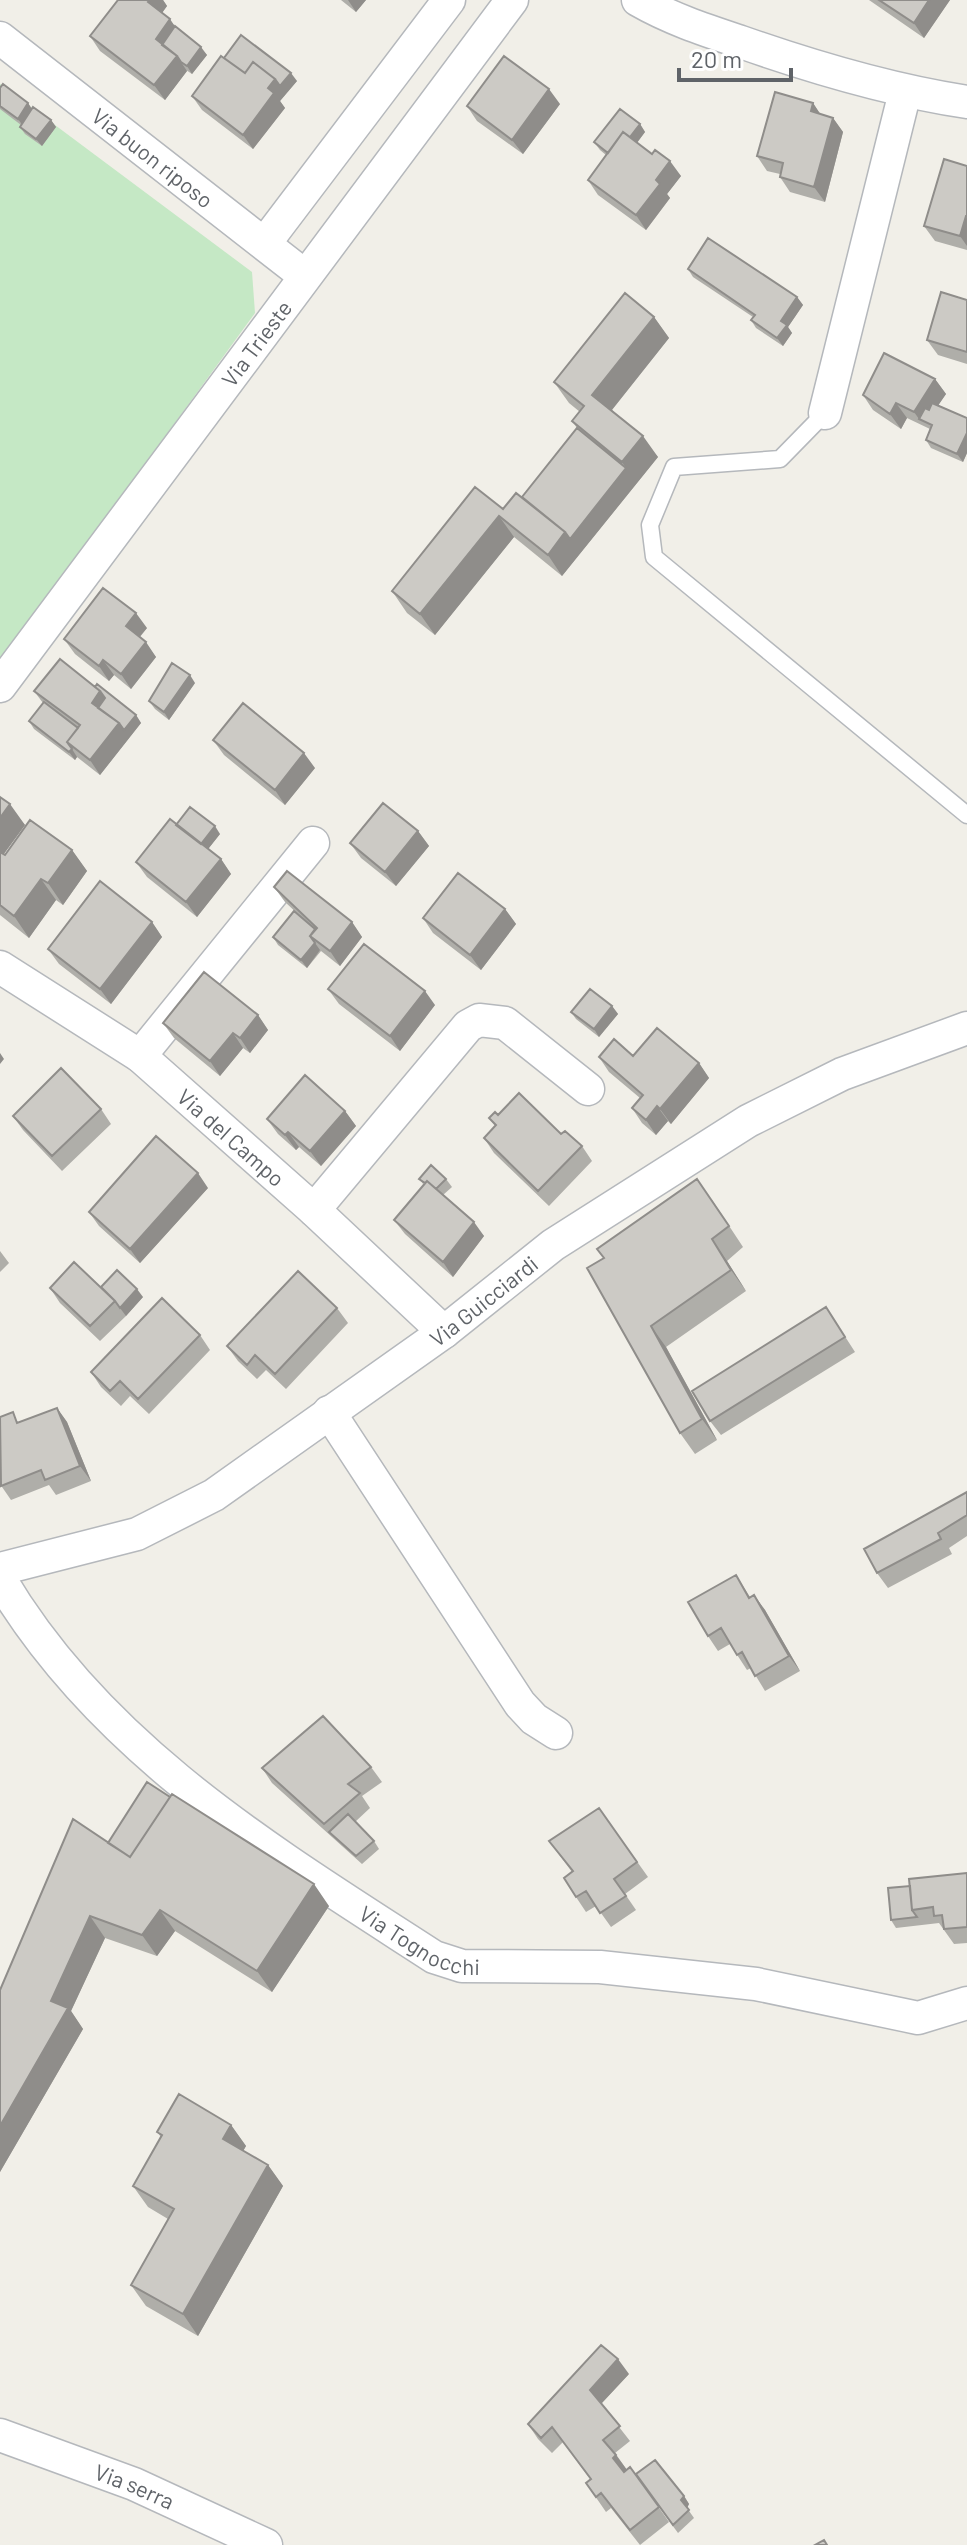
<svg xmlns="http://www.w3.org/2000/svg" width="967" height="2545" font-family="Barlow,sans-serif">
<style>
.green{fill:#c5e8c5}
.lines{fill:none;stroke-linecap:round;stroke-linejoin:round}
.lane-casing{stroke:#b5b8bc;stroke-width:19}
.street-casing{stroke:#b5b8bc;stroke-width:35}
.lane{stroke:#fff;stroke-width:16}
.street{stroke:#fff;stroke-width:32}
.wall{fill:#afaea9}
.shaded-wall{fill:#8f8d8a}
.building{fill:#cccac5;stroke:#8f8d8a;stroke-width:2}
.labels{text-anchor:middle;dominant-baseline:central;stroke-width:8;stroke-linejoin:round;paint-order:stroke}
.street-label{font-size:22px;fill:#5f6368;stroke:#fff}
</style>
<rect width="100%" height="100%" fill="#f1efe8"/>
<path class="green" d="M0,84L252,272L255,313L0,663Z"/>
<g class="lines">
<defs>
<path id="lane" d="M825,413L780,459L674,467L650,525L654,557L967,815"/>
<g id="street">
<path d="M638,0C671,19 705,30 741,42C815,68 889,90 967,102"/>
<path id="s1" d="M0,38L305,276"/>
<path d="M265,243L449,0"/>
<path d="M825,413L905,92"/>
<path id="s2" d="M0,686L512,0"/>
<path id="s3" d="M0,967L140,1056L314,1210L444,1332"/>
<path d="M140,1056L313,843"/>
<path d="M314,1210L468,1026L479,1020L505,1023L588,1089"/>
<path d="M329,1412L520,1704L534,1719L556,1733"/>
<path id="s4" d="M0,1569L137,1534L214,1495L444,1332L553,1245L748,1121L842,1074L967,1028"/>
<path id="s5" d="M0,1579C101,1750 272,1852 434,1957L462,1966L600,1967L756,1984L918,2018L967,2003"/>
<path id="s6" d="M0,2435L134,2484L266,2545"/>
</g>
</defs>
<use href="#lane" class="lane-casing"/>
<use href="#street" class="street-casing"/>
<use href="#lane" class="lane"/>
<use href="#street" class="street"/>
</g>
<path class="wall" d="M118,0H163L167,6L162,13L175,26L207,55L192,74L186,70L187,71L165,100L100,51L90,36Z
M341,0H366L356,12Z
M869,0H950L924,38Z
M224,58L297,81L280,101L285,108L253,149L202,110L192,96Z
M0,88L28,103L32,109L51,120L56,127L42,146L25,134L20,127L21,125L0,109Z
M813,103L820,114L833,118L843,132L825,202L790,192L780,177V174L767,171L757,156Z
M560,104L523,154L477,121L467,106Z
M640,124L645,132L637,143L681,176L667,194L670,198L646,230L598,195L588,180L606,155L600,150L594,142Z
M967,166V250L935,241L924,226Z
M688,269L797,297L803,305L788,327L792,333L783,346L756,328L751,320L753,317L693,277Z
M967,300V364L938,355L927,340Z
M654,317L669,338L612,410L658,457L562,576L514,537L435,635L407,613L392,591L503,509L522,497L577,428L572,421L580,412L569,403L554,382Z
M935,379L946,394L938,405L967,418V453L963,462L931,448L926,440L930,429L907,418L901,429L873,410L863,395Z
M147,628L140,637L156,657L131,689L114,675L109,681L75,654L64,639Z
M195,683L169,720L155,709L149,701Z
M95,687L136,715L141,723L100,775L77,757L75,760L34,729L29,721L43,703L34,691Z
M213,740L315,768L285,805L224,755Z
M0,797L25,825L4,854L72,850L87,871L63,905L56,900L29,938L0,915Z
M176,825L220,834L208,849L221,859L231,874L197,917L147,877L136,862Z
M418,831L429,846L396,886L361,858L350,843Z
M274,887L352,922L362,937L340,966L321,951L307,968L278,945L273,937L300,916L285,902Z
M505,909L516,924L481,970L433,933L423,918Z
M152,922L162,937L111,1004L59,964L48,949Z
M328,989L435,1005L400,1051L339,1004Z
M612,1006L618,1014L599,1037L576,1019L571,1012Z
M258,1015L268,1030L250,1053L243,1048L220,1076L174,1038L163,1023Z
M599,1057L699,1063L709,1078L671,1124L668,1121L656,1135L642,1123L632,1108L640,1098L609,1072Z
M101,1109L111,1124L62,1171L23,1130L13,1116Z
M345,1111L356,1126L321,1166L299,1147L296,1150L278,1134L267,1119Z
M498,1115L561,1134L582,1146L592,1161L549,1206L494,1153L484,1138L495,1126L489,1118Z
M419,1179H446L452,1187L443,1195L484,1236L453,1277L405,1234L394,1220L424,1185Z
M208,1188L140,1263L99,1226L89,1212Z
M712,1200L743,1247L727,1261L746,1291L666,1347L717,1440L695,1454L680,1433L587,1268Z
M0,1251L9,1263L0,1272Z
M101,1287L143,1297L126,1316L100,1341L60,1303L50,1288Z
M826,1307L855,1352L721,1435L710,1421Z
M337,1308L348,1323L286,1389L266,1370L257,1379L238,1361L227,1346Z
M200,1335L210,1350L149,1414L130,1396L121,1406L101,1387L91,1372Z
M57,1408L67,1422L91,1481L56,1495L49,1485L11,1500L0,1484L20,1422Z
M967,1492V1536L949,1548L952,1554L888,1588L877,1573Z
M736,1575L750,1597L754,1595L765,1610L800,1671L765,1691L751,1668L747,1670L730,1644L718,1651L708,1636Z
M371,1767L382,1782L362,1796L370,1808L355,1822L374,1841L379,1849L362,1864L272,1783L262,1768Z
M599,1808L648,1877L625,1894L636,1910L611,1927L596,1906L586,1912L576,1897L572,1872L549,1841Z
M108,1843L329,1906L272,1992L175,1931L157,1956L105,1938L71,2011L83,2029L0,2172V1990Z
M967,1873V1943L954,1944L939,1923L896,1928L891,1920L909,1886Z
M231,2125L246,2146L243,2151L268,2165L283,2186L198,2336L146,2306L131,2285L168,2219L148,2207L133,2186L161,2137L157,2132Z
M629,2374L601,2404L630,2441L615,2453L627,2470L684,2496L689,2504L687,2508L694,2518L678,2533L648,2492L669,2522L640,2545L611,2508L606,2512L586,2483L590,2479L563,2442L552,2453L538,2439L528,2424Z"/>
<path class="shaded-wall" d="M150,0H163L167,6L159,17L148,2Z
M348,0H366L356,12Z
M929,0H950L924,38L914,23Z
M170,19L180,34L168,52L156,39Z
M201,47L207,55L192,74L187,66Z
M177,56L187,71L165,100L154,85Z
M291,73L297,81L280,101L285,108L253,149L243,135L268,88L275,79Z
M549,89L560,104L523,154L512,140Z
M28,103L33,111L23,126L18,119Z
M813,103L823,118L811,111Z
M833,118L843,132L825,202L814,187Z
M51,120L56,127L42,146L36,139Z
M640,124L645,132L620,165L615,157Z
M670,161L681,176L667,194L670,198L646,230L636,215L656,180Z
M966,216L967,218V246L960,236Z
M797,297L803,305L788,327L792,333L783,346L777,338L781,321Z
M654,317L669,338L607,416L592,395Z
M935,379L946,394L927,422L919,419L914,412Z
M896,403L907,418L901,429L890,414Z
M967,433V453L963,462L957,454Z
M643,436L658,457L562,576L548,555L565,532L626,468L622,462Z
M499,516L514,537L435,635L420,614Z
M136,613L147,628L136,641L126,626Z
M146,642L156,657L131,689L121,674Z
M103,660L114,675L109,681L99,666Z
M190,675L195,683L169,720L164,712Z
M100,691L111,706L104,715L92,703Z
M136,715L141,723L100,775L90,760L119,723Z
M72,749L77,757L75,760L69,752Z
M304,753L315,768L285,805L275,790Z
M10,804L25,825L0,859V818Z
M215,826L220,834L205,853L200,845Z
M418,831L429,846L396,886L385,872Z
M72,850L87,871L63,905L48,883Z
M221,859L231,874L197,917L186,902Z
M41,879L56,900L29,938L14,916Z
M505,909L516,924L481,970L470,955Z
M152,922L162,937L111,1004L100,989Z
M352,922L362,937L340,966L330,951Z
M315,943L320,950L307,968L301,960Z
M425,991L435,1005L400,1051L390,1036Z
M612,1006L618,1014L599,1037L594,1029Z
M258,1015L268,1030L250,1053L240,1038Z
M233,1033L243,1048L220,1076L210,1061Z
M0,1053L4,1059L0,1064Z
M699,1063L709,1078L671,1124L660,1109Z
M657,1106L668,1121L656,1135L646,1120Z
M345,1111L356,1126L321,1166L310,1151Z
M288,1132L299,1147L296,1150L285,1135Z
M198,1173L208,1188L140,1263L130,1249Z
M474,1222L484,1236L453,1277L443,1262Z
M712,1239L727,1261L746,1291L731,1270Z
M137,1289L143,1297L126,1316L120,1308Z
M651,1326L666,1347L717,1440L702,1419Z
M57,1408L67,1422L91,1481L80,1466Z
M754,1595L765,1610L800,1671L789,1656Z
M314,1884L329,1906L272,1992L257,1971Z
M160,1910L175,1931L157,1956L142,1935Z
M90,1916L105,1938L71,2011L83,2029L0,2172V2126L51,2001Z
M231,2125L246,2146L238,2160L223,2139Z
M268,2165L283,2186L198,2336L183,2314Z
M618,2359L629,2374L600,2405L590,2390Z
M616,2455L627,2470L624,2473L613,2458Z
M684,2496L689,2504L687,2508L681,2500Z"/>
<path class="building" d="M118,0H150L148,2L170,19L156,39L177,56L154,85L90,36Z
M879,0H929L914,23Z
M175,26L201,47L187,66L181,62L177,56L162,45Z
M241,35L291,73L280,86L275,79L253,62L245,73L224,58Z
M221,56L245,73L253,62L275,79L268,88L274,93L243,135L192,96Z
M504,56L549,89L512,140L467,106Z
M3,84L28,103L18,119L0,106V88Z
M775,92L813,103L811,111L833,118L814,187L780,177L783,163L757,156Z
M33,107L51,120L36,139L20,127Z
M620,109L640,124L630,137L623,132L608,153L594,142Z
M623,132L652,154L655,150L670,161L656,180L660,184L636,215L588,180Z
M944,159L967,166V216H966L960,236L924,226Z
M708,238L797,297L781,321L787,325L777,338L751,320L755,315L688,269Z
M941,292L967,300V352L927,340Z
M625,293L654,317L592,395L643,436L622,462L572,421L584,406L554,382Z
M884,353L935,379L914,412L896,403L890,414L863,395Z
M932,403L967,418V433L957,454L926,440L932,425L919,419L925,408L929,410Z
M577,428L626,468L570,539L565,532L522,497Z
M475,487L503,509L516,493L565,532L548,555L499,516L420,614L392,591Z
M103,588L136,613L126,626L146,642L121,674L103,660L99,666L64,639Z
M60,659L100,691L92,703L119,723L90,760L67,742L80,725L34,691Z
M172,663L190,675L164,712L149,701Z
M97,684L136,715L124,730L119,723L98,708L105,698L100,691L95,687Z
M44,702L78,728L67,742L72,749L69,752L29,721Z
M243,703L304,753L275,790L213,740Z
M0,797L10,804L0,818Z
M383,803L418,831L385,872L350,843Z
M190,807L215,826L201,844L176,825Z
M170,819L221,859L186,902L136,862Z
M30,820L72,850L48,883L41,879L14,916L0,905V852L5,855Z
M287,871L352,922L330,951L310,936L317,928L274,887Z
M458,873L505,909L470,955L423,918Z
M100,881L152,922L100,989L48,949Z
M294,911L315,929L310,936L315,943L301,960L273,937Z
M364,944L425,991L390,1036L328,989Z
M204,972L258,1015L240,1038L233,1033L210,1061L163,1023Z
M590,989L612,1006L594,1029L571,1012Z
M657,1028L699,1063L660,1109L657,1106L646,1120L632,1108L643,1095L599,1057L614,1039L633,1056Z
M61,1068L101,1109L52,1156L13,1116Z
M305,1075L345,1111L310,1151L288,1132L285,1135L267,1119Z
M519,1093L561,1134L565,1131L582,1146L538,1191L484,1138L496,1125L489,1118L495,1112L498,1115Z
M156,1136L198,1173L130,1249L89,1212Z
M431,1165L446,1179L436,1189L427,1181L425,1183L419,1179Z
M697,1179L729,1226L712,1239L731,1270L651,1326L702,1419L680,1433L587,1268L604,1258L597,1249Z
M427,1181L474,1222L443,1262L394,1220Z
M74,1262L115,1301L90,1326L50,1288Z
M117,1270L137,1289L120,1308L115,1301L101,1287Z
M298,1271L337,1308L275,1374L255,1355L247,1365L227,1346Z
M162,1298L200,1335L138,1399L120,1381L110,1391L91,1372Z
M826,1307L845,1337L710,1421L692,1391Z
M57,1408L80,1466L45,1480L41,1470L1,1486L0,1417L13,1412L17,1423Z
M967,1492V1515L938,1533L941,1539L877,1573L864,1549Z
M736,1575L749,1598L754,1595L789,1656L755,1676L742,1652L737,1655L721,1628L708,1636L688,1602Z
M323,1716L371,1767L348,1784L360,1793L324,1824L262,1768Z
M147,1782L170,1797L130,1857L108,1843Z
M172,1794L314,1884L257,1971L160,1910L142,1935L90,1916L51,2001L68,2008L0,2126V1990L73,1819L130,1857Z
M599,1808L637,1862L614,1879L626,1896L600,1913L586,1891L576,1897L564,1878L573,1871L549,1841Z
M348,1814L374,1841L356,1856L329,1832Z
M967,1873V1927L944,1929L942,1915L934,1916L933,1907L912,1910L909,1879Z
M910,1886L912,1910L917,1917L891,1920L888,1888Z
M179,2094L231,2125L223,2139L268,2165L183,2314L131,2285L174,2209L133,2186L162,2135L157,2132Z
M601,2345L618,2359L590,2390L620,2426L603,2440L616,2455L613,2458L624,2472L630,2467L659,2507L630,2530L601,2493L596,2497L586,2483L591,2479L552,2427L541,2438L528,2424Z
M655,2460L684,2496L681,2500L689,2510L673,2525L636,2474Z
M824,2540L827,2545H815Z"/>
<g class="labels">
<g class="street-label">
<text stroke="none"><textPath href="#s1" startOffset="194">Via buon riposo</textPath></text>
<text stroke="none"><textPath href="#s2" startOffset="428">Via Trieste</textPath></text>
<text stroke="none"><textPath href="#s3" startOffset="288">Via del Campo</textPath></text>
<text stroke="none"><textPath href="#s4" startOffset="560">Via Guicciardi</textPath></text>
<text stroke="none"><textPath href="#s5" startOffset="562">Via Tognocchi</textPath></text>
<text stroke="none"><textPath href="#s6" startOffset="144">Via serra</textPath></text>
</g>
</g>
<path d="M679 68v12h112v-12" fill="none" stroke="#5f6368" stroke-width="4"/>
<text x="691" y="68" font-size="24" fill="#5f6368" stroke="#ffffff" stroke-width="6" paint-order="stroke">20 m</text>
</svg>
